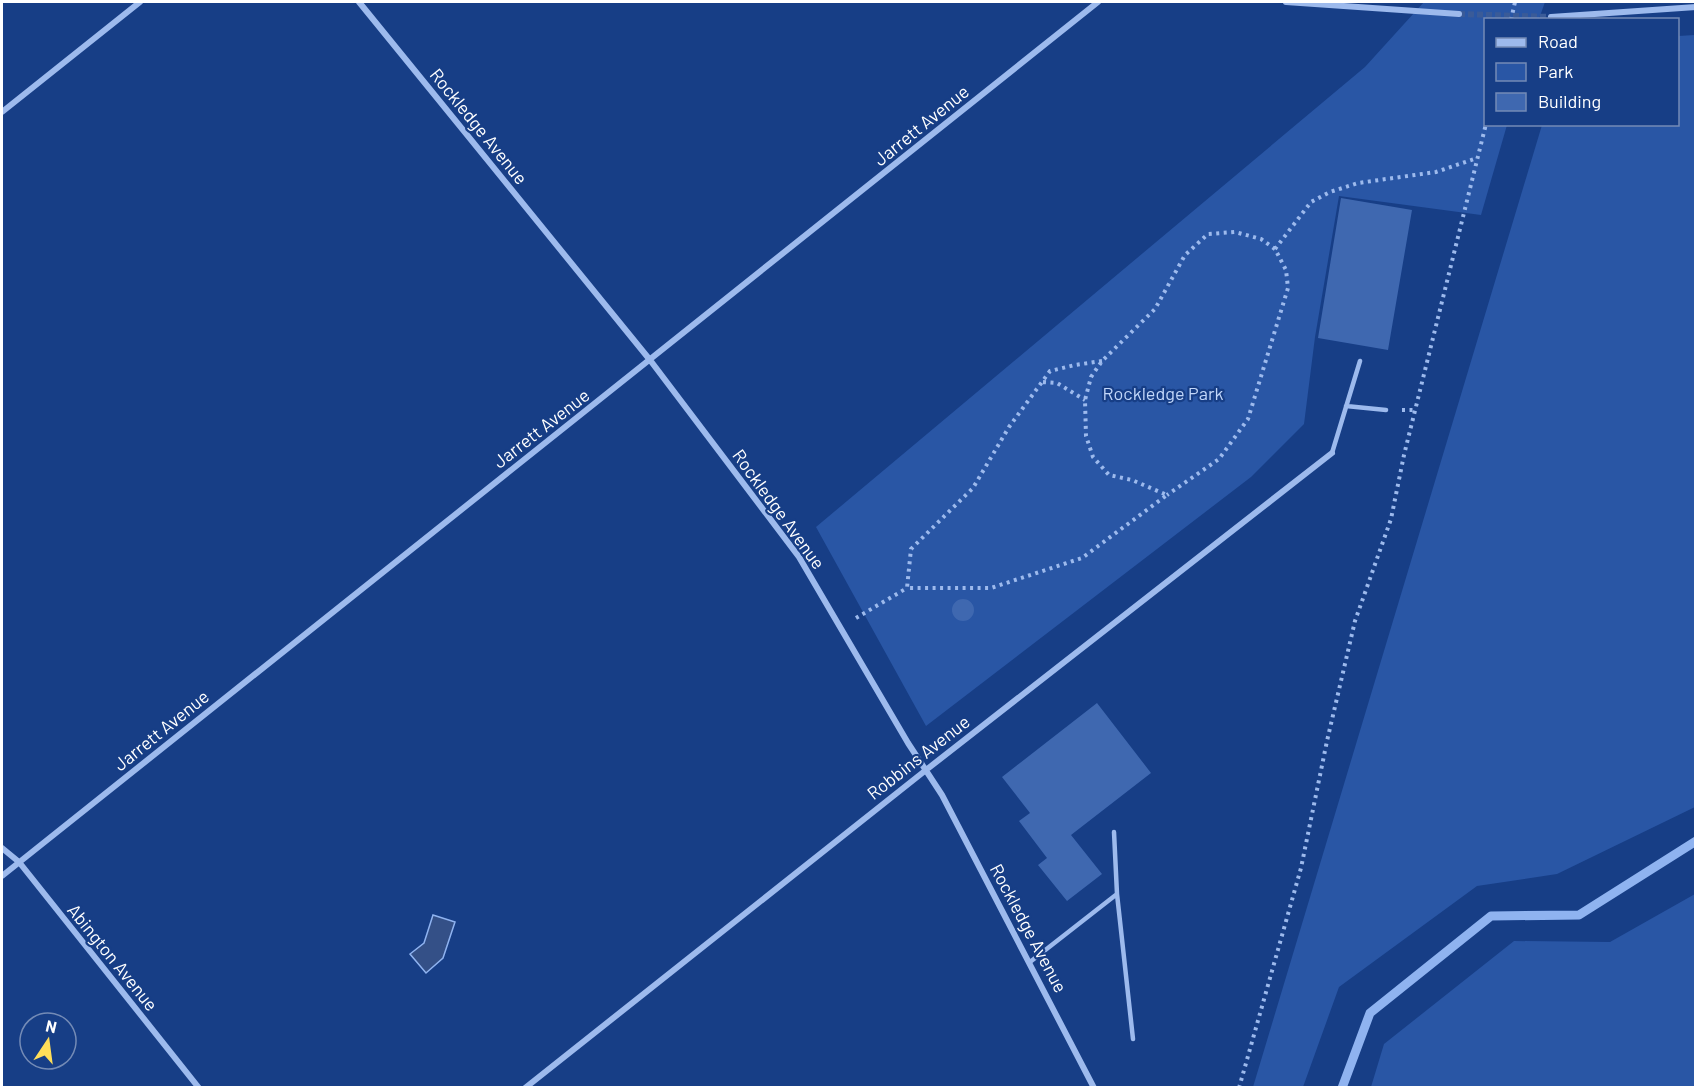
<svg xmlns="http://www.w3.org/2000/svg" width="1697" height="1089" font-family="Barlow,sans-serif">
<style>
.green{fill:#2956a5}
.water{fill:#345087;stroke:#8fb3f0;stroke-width:1.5}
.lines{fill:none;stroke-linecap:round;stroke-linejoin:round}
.stream{stroke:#8fb3f0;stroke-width:9}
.building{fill:#3f68b0}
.minor-tunnel{stroke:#3a5b98;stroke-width:6;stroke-dasharray:6 3;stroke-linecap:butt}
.path{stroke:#9dbaed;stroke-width:4;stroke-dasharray:3 4.5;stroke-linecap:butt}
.service{stroke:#9dbaed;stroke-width:4.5}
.minor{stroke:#9dbaed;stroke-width:6}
.labels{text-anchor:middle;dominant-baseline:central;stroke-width:4.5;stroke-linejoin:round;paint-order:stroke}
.street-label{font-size:18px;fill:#fff;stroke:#173e86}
.park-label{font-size:18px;fill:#c2d7fa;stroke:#173e86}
</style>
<rect width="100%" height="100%" fill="#173e86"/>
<path class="green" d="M1424,2H1545L1539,19L1486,20V124L1507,125L1481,215L1339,196L1315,337L1304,424L1251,477L926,726L816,527L1365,67Z
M1695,35V807L1557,874L1477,886L1339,987L1303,1087H1253L1542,125L1678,124V36Z
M1695,894V1087H1371L1384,1044L1514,941L1610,942Z"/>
<path class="water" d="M433,915L455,922L443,958L426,973L410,954L424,943Z"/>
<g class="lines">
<path class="stream" d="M1342,1088L1370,1013L1491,916L1579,915L1696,841"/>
</g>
<path class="building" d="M1341,198L1412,210L1388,350L1318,338Z
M952 610a11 11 0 1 1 22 0a11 11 0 1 1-22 0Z
M1097,703L1151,773L1071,835L1102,874L1067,901L1038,865L1047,858L1019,821L1030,813L1002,777Z"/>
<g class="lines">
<path class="minor-tunnel" d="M1459,14L1551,17"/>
<path class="path" d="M1511,20L1515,2
M1275,249L1311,202L1330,192L1358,183L1436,172L1477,158
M1102,361L1075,365L1050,371L1009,427L973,488L911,549L907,588H991L1082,558L1167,495L1132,480L1109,475L1093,457L1086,436L1085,400L1091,377L1102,361L1155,309L1185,255L1208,234L1235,232L1261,239L1275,249L1286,270L1288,288L1248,419L1219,459L1167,495
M1043,382L1057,383L1085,400
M1402,410H1416
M856,618L907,588
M1239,1088L1301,868L1327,741L1355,621L1391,519L1404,455L1486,124"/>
<path class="service" d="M1346,406L1386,410
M1332,453L1360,361
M1117,894L1133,1039
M1030,962L1117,894L1114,832"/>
<path class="minor" d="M359,2L650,360L799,557L908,743L942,795L1094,1088
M1286,2L1459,14
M1551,17L1696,7
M2,112L140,2
M2,848L19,862L199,1088
M2,876L1098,2
M525,1088L926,770L1332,453"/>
</g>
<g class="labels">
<g class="street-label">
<text transform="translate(921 125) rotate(-39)">Jarrett Avenue</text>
<text transform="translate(479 126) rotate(51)">Rockledge Avenue</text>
<text transform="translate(541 428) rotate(-38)">Jarrett Avenue</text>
<text transform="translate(779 509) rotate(54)">Rockledge Avenue</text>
<text transform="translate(161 730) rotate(-39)">Jarrett Avenue</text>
<text transform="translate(918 757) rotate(-38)">Robbins Avenue</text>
<text transform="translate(1029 928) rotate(62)">Rockledge Avenue</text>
<text transform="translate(113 957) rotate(51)">Abington Avenue</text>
</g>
<g class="park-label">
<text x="1163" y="393">Rockledge Park</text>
</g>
</g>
<rect width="1697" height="1089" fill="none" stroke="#ffffff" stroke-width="6"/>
<rect x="1484" y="18" width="195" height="108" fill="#173e86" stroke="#748bb6" stroke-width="1.5"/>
<rect x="1496" y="38" width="30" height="9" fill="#9dbaed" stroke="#748bb6" stroke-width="1.5"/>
<text x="1538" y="48" font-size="18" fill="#ffffff">Road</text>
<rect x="1496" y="63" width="30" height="18" fill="#2956a5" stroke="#748bb6" stroke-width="1.5"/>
<text x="1538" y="78" font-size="18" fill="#ffffff">Park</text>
<rect x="1496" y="93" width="30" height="18" fill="#3f68b0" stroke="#748bb6" stroke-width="1.5"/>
<text x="1538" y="108" font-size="18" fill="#ffffff">Building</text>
<g transform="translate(48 1041) rotate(13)"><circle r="28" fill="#173e86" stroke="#748bb6" stroke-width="1.5"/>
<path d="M0-4.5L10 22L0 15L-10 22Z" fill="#ffde59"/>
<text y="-9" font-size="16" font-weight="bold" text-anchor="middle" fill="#ffffff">N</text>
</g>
</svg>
